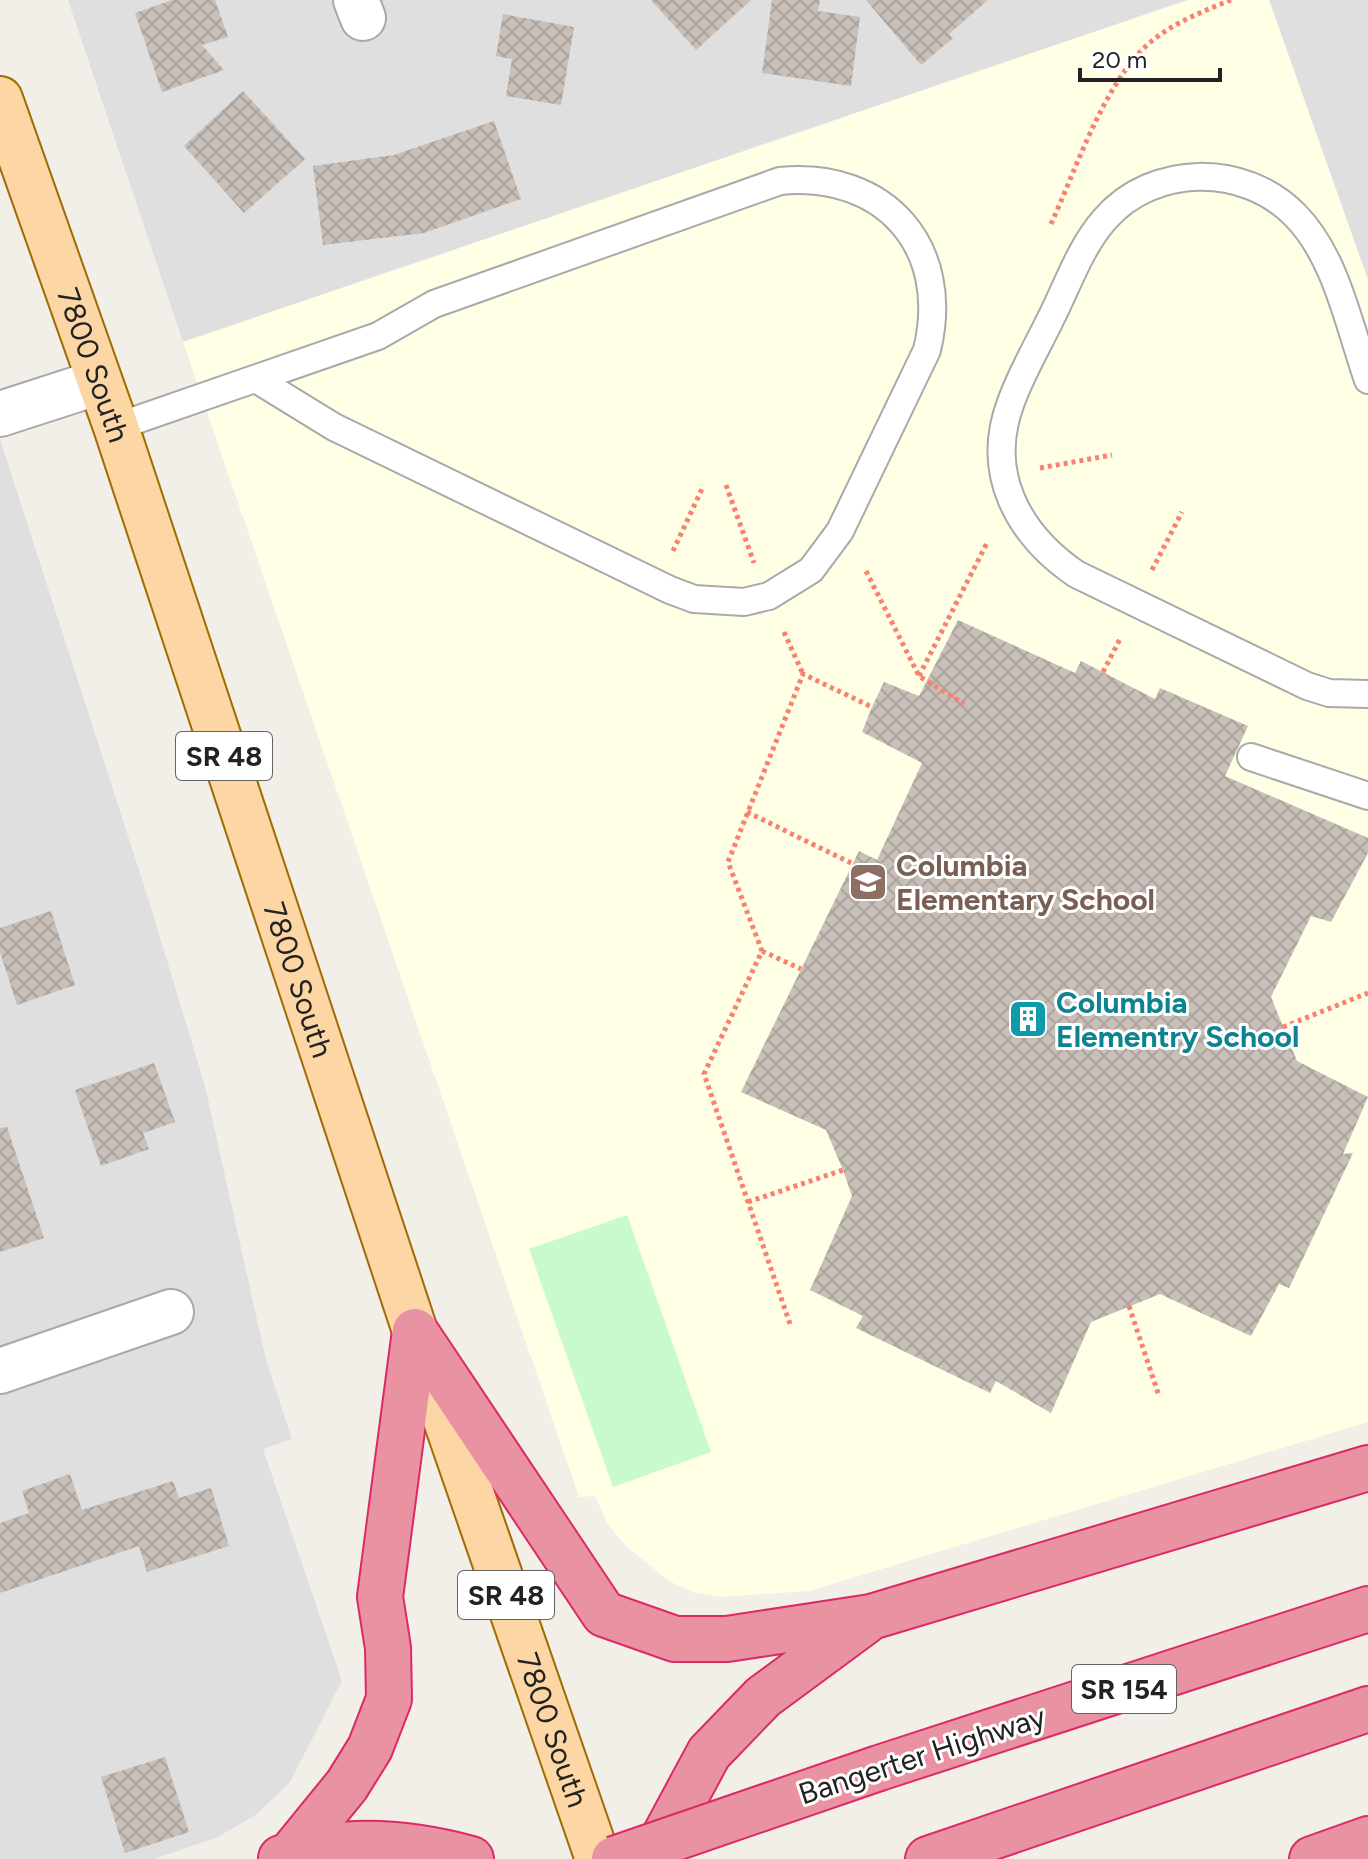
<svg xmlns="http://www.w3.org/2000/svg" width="1368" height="1859" font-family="Figtree,sans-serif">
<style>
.residential{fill:#e0dfdf}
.education{fill:#ffffe5}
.park{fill:#c8facc}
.building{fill:url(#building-cross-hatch)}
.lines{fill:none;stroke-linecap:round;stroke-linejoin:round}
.lane-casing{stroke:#a9a9a9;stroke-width:30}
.street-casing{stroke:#a9a9a9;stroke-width:48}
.primary-casing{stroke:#a06b00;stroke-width:48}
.highway-casing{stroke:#dc2a67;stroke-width:48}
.path{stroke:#fa8072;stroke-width:5;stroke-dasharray:4 4;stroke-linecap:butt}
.lane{stroke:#fff;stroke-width:26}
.street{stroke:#fff;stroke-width:44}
.primary{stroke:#fcd6a4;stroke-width:44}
.highway{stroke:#e892a2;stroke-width:44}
.highway-bridge-casing{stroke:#dc2a67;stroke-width:48;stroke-linecap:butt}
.highway-bridge{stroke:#e892a2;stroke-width:44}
.labels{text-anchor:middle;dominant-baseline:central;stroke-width:6;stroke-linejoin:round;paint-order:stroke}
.shield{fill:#fff;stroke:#646464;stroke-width:2}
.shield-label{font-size:28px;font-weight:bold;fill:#222}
.street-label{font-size:30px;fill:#222;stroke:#fff}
.education-label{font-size:30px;font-weight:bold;fill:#785e54;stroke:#fff;text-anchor:start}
.culture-label{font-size:30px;font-weight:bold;fill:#0d838f;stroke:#fff;text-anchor:start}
</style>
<defs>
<pattern id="building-cross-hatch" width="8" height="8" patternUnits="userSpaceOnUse" patternTransform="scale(2)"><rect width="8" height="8" fill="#c7bfb8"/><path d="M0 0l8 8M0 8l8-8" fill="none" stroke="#aba49e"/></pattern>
</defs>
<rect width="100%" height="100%" fill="#f2efe9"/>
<path class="residential" d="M68,0H1188L183,342Z
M1269,0H1368V280Z
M0,439L149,901L205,1086L266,1360L292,1439L263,1449L342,1681L290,1782L257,1814L218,1837L154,1859H0Z"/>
<path class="education" d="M1188,0H1269L1368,280V1422L809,1591L720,1597L693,1592L669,1581L627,1547L607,1523L595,1496L579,1497L183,342Z"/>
<path class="park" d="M627,1215L711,1452L613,1487L529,1249Z"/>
<path class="building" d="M172,0H215L228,37L202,45L224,70L162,92L135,13Z
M651,0H751L696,50Z
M772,0H820L818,11L860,17L851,86L762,73Z
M866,0H988L949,34L953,38L921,65Z
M503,14L574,27L561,105L506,96L512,59L496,56Z
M243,91L305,159L244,213L184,146Z
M494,121L521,199L424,233L323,245L313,166L394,155Z
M958,620L1075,673L1081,661L1155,699L1160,688L1248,726L1225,776L1368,838V853L1331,922L1311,916L1271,997L1297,1061L1368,1097L1343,1154L1353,1153L1289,1288L1279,1284L1251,1336L1160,1294L1091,1322L1051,1413L996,1381L990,1393L856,1328L863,1316L810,1290L852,1196L843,1170L826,1130L741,1092L859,851L877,860L922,763L862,732L872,707L884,682L919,696Z
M51,911L75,985L17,1005L0,952V928Z
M154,1063L175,1122L143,1133L149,1149L101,1166L75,1090Z
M7,1127L44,1238L0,1252V1128Z
M70,1474L82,1510L173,1481L179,1498L211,1488L229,1546L147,1572L139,1546L0,1593V1523L29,1513L22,1491Z
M165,1757L189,1832L125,1853L101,1777Z"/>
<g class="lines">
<defs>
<path id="lane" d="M1368,380C1349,326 1336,256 1295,215C1244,163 1153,164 1105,219C1080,247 1067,287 1050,320C1037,347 1021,374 1011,402C984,473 1018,534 1076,574L1307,686L1329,693L1368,694
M116,427L378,336L434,304L780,181C885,171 952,247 927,350L840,531L811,570L769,596L744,602L694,599L670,590L334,427L256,379
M1251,757L1368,796"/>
<path id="street" d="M356,0L363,18
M0,414L99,382
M0,1371L171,1312"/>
<g id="primary">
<path id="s1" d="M0,99L116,427L415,1331L598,1859"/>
</g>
<path id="highway" d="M415,1331L604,1614L675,1639H727L871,1617L1368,1468
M879,1768L1368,1609
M290,1855L347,1785L370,1748L389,1699L388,1648L380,1597L415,1331
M281,1858C343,1836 409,1842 471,1859
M652,1859L709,1753L763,1697L866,1621
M928,1859L1368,1709
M1312,1859L1368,1839"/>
</defs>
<use href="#lane" class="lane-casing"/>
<use href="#street" class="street-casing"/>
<use href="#primary" class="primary-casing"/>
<use href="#highway" class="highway-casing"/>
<path class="path" d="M1051,224C1076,169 1100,95 1141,51C1165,26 1199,13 1231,0
M1040,468L1112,455
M726,485L754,563
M673,551L702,489
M1152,570L1182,512
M866,571L919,676L964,704
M784,632L803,674
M1103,672L1121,637
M919,676L987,543
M747,812L853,864
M762,951L801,969
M1283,1027L1368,993
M748,1202L843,1170
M1129,1306L1159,1396
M790,1324L704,1074L762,951L728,862L803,674L872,707"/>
<use href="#lane" class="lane"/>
<use href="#street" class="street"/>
<use href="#primary" class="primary"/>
<use href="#highway" class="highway"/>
<defs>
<path id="highway-bridge" d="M614,1859L879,1768"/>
</defs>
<use href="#highway-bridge" class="highway-bridge-casing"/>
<use href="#highway-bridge" class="highway-bridge"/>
</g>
<defs>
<symbol id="school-square" viewBox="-11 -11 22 22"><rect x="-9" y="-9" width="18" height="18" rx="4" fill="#8d6e63" stroke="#fff"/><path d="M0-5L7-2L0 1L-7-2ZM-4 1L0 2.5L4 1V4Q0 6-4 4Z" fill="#fff"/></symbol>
<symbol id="building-square" viewBox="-11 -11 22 22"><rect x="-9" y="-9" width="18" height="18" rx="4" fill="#0f9aa8" stroke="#fff"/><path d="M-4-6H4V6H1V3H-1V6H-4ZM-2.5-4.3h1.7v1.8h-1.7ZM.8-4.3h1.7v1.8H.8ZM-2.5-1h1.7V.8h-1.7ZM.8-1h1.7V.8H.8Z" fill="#fff"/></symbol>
</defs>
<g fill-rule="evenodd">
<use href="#school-square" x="846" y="860" width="44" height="44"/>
<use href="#building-square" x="1006" y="997" width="44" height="44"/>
</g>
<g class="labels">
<g class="shield">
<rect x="176" y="732" width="96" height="48" rx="6"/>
<rect x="458" y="1571" width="96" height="48" rx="6"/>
<rect x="1072" y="1665" width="104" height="48" rx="6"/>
</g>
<g class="shield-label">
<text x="224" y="756">SR 48</text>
<text x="506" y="1595">SR 48</text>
<text x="1124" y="1689">SR 154</text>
</g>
<g class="street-label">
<text stroke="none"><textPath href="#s1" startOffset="282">7800 South</textPath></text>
<text stroke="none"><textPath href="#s1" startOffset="930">7800 South</textPath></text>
<text stroke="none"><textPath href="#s1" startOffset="1722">7800 South</textPath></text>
<text transform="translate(922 1755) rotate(-18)">Bangerter Highway</text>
</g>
<g class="education-label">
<text x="896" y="865">Columbia<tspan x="896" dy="34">Elementary School</tspan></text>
</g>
<g class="culture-label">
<text x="1056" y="1002">Columbia<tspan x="1056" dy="34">Elementry School</tspan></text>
</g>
</g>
<path d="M1080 68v12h140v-12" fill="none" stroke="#222222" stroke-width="4"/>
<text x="1092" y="68" font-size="24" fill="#222222" stroke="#ffffff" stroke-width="6" paint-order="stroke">20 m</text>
</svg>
